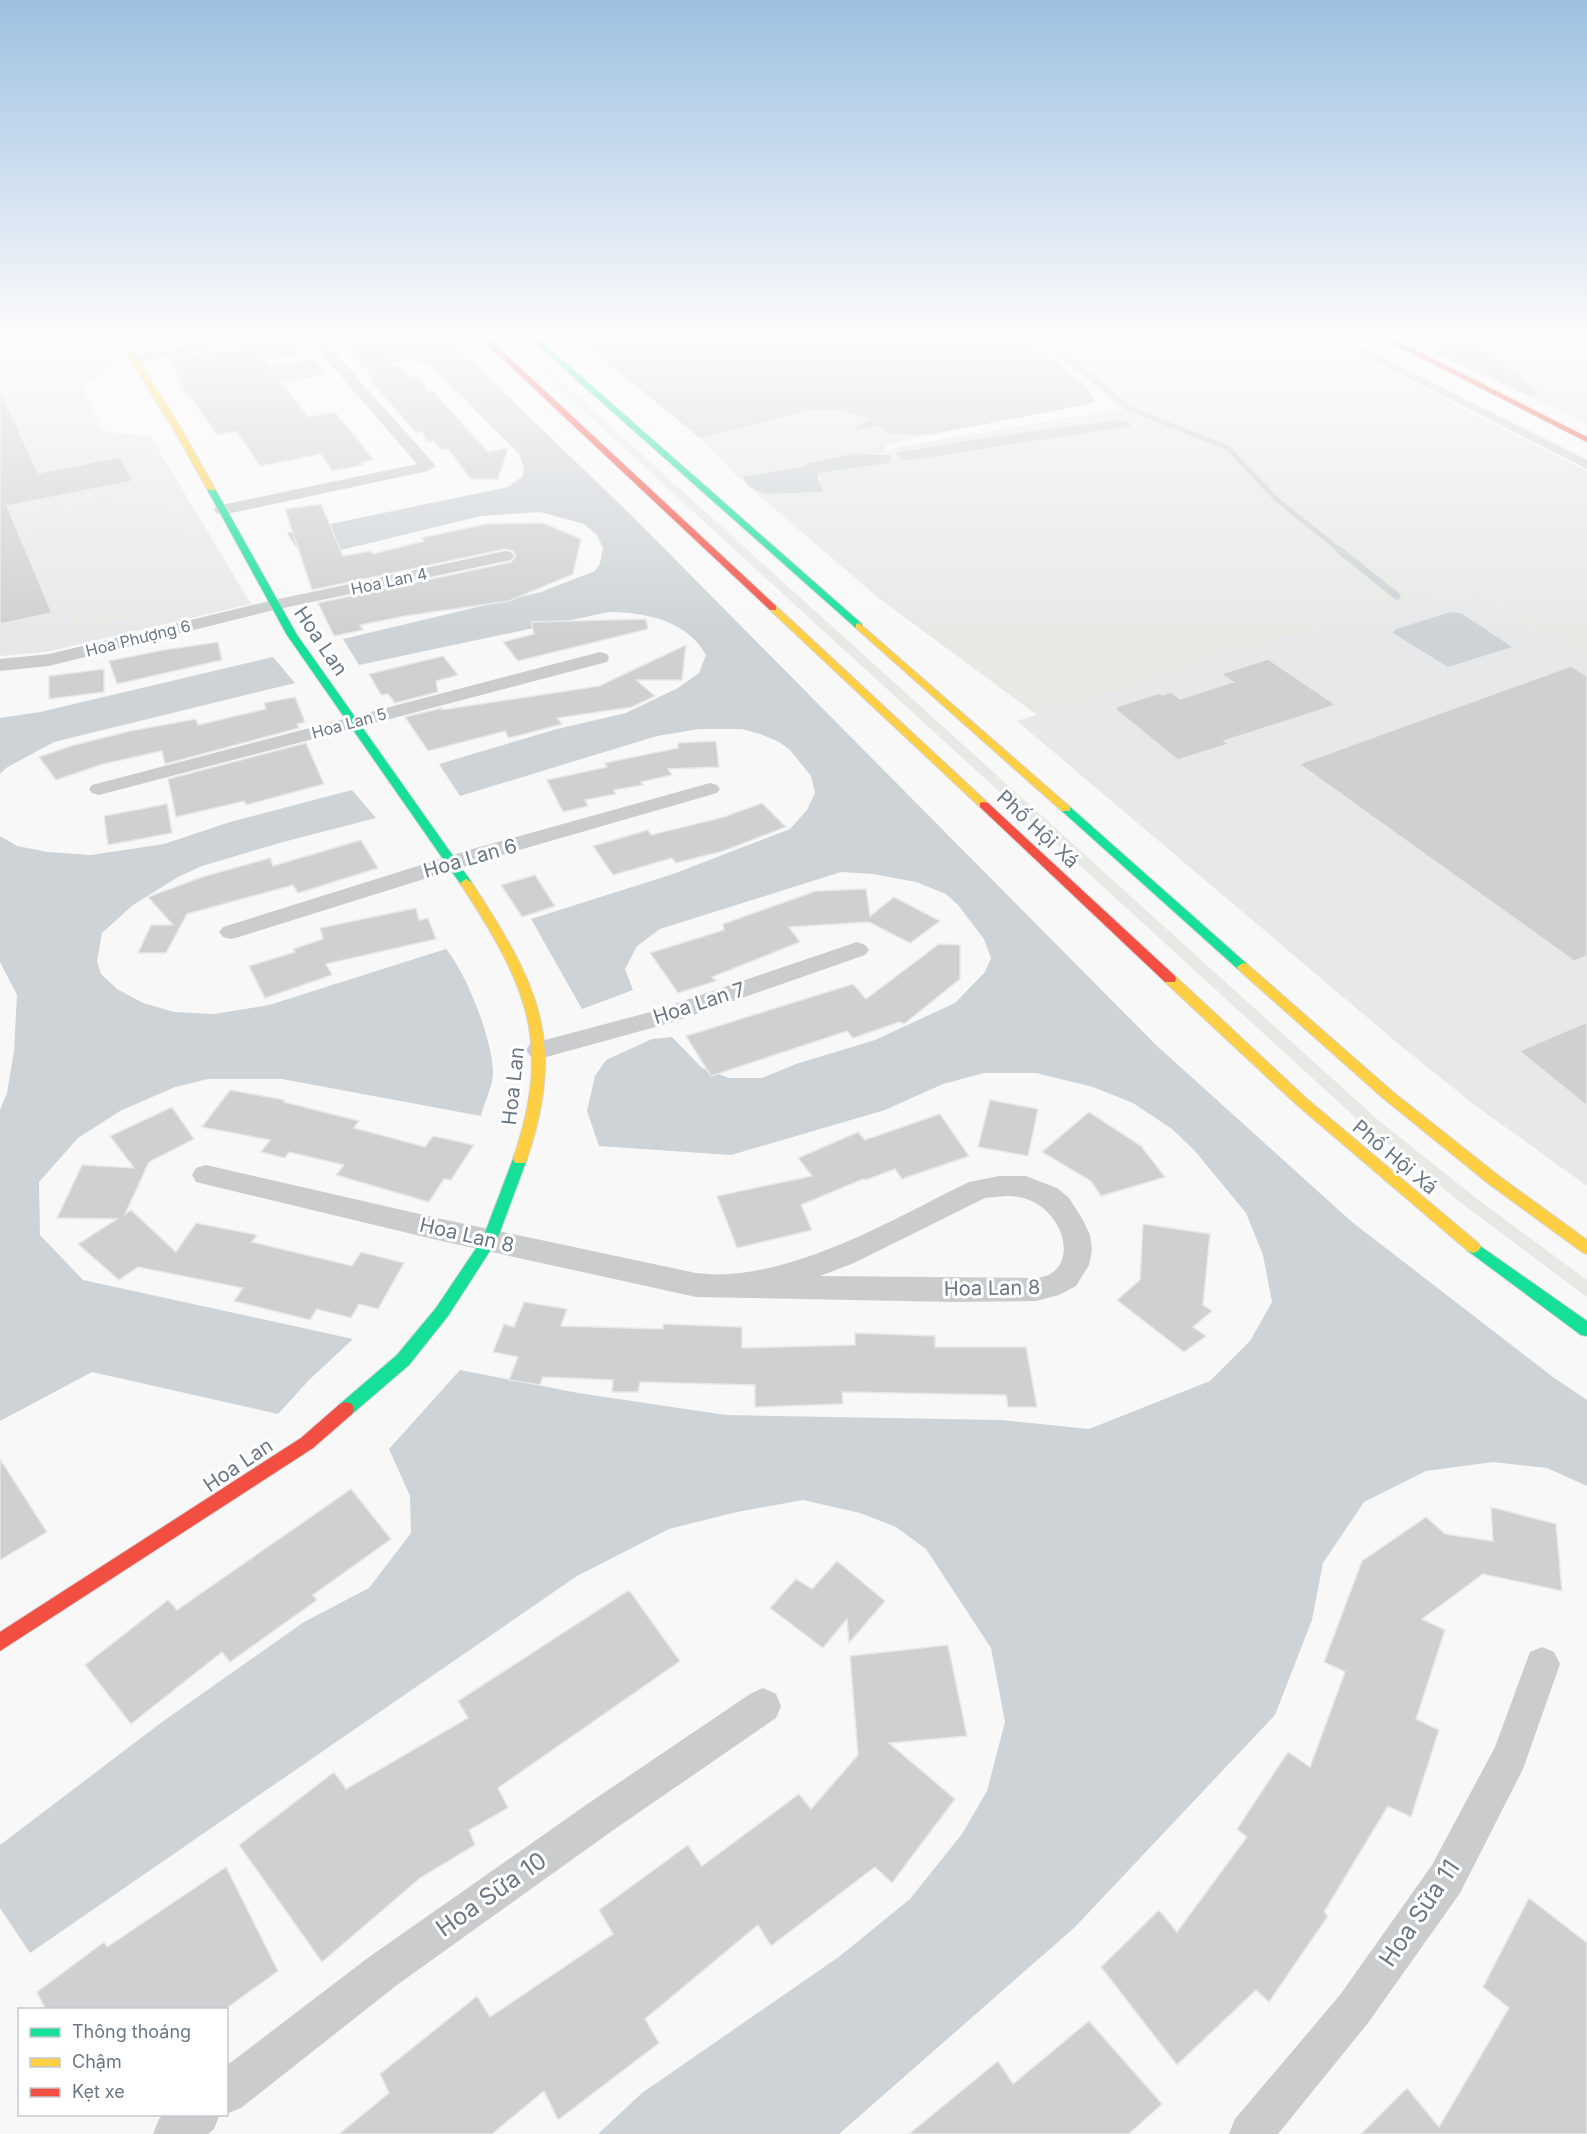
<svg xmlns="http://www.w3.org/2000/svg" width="1587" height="2134" font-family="Inter,sans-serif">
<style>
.built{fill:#e7e8e9}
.green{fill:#e7e9e5}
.water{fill:#cdd3d6}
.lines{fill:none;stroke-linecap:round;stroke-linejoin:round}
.stream-far1{stroke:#cdd3d6;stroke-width:5}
.stream{stroke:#cdd3d6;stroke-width:7}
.building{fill:#cfd0d1;stroke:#e8e8e8;stroke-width:1.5}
.fast-casing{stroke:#d4d5d5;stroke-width:2}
.slow-casing{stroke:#d4d5d5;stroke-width:2}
.jam-casing{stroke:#d4d5d5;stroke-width:2}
.street{fill:#cbccce;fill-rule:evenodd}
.fast{fill:#16e098;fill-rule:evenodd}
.slow{fill:#ffcf43;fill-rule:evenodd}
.jam{fill:#f24e42;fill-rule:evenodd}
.labels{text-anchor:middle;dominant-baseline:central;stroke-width:6;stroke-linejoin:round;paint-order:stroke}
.far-street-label{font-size:16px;fill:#6b7884;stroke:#fff}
.street-label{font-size:20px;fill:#6b7884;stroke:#fff}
.near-street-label{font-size:24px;fill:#6b7884;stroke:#fff}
</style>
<rect width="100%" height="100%" fill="#f8f8f8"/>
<path class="built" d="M39,335H104L120,363L81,386L103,431L151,437L251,604L46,652L0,656V342Z
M1587,368V424L1510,387Z
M1459,582L1587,658V1186L1476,1106L1401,1046L1017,721Z"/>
<path class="green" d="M500,335H510L1378,1120L1476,1198L1587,1280V1297L1469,1209L1356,1118Z
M1033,335H1345L1353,339L1342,347L1587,471V658L1459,582L1037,715L880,599L748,486L764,494L822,492L819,473L889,463L885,453H856L809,463L804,466L739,478L700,438L809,410H839L873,419L859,424L854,430L879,426L890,434L928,435L885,446L886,453L897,447L1121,409Z
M1469,335H1568L1587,342V368L1529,383Z
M161,486L226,595L75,629L24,513Z
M22,519L52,597L0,609V524Z"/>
<path class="water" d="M396,335H444L630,514L1156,1045L1352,1222L1553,1377L1587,1400V1486L1547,1468L1493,1462L1426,1471L1364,1502L1323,1563L1312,1620L1275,1715L1075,1927L839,2134H598L642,2093L840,1956L910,1899L962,1834L987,1791L1005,1722L991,1648L926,1549L896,1527L860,1513L803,1500L737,1512L669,1529L577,1576L30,1953L0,1908V1845L162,1722L304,1622L369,1588L411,1533L410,1496L389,1449L460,1370L578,1393L726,1415L1000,1420L1089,1429L1210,1381L1250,1341L1272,1302L1263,1255L1246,1213L1195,1151L1172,1129L1133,1103L1093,1087L1036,1073H984L943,1084L885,1110L731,1155L599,1146L587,1111L595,1076L606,1060L652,1039L672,1037L702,1068L729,1078H762L796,1064L875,1040L955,1003L985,972L991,958L984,939L958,905L946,894L916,882L873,874L841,872L660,929L637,946L625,969L633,990L582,1009L531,919L673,874L790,829L807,810L815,793L811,776L790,750L779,742L760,734L742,729H699L657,736L460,796L439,764L557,729L626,713L678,688L699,673L706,655C688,621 645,612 609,612L359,665L343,639L541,592L595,571L600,563L603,548L597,535L584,524L540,512L481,516L304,559L287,533L508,487L523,476L524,468L519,454L430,365C408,356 384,363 361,367L348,352L377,347L395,341Z
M573,335H1021L1086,387L1095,401L1085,405L928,435L890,434L879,426L854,430L859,424L872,419L839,410H809L700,438Z
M1323,335H1338L1587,460V469Z
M314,359L327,374L190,400L179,383Z
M1118,420L1129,423L1132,426L904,461L895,453L985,438Z
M856,453L890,455L891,459L889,463L819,473L818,478L823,492L764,494L748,486L742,477L804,466L809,463Z
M1451,612L1461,613L1512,647L1448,667L1393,633L1396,629Z
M273,657L295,683L54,742L6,768L0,774V718L40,712Z
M352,790L376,818L283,842L202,866L178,877L133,905L102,933L97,961L101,974L117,989L143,1003L174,1012L214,1014L269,1005L446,949C467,974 494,1043 493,1075C492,1088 484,1103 481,1116L282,1079H208L175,1087L120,1111L78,1138L39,1182L40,1235L83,1280L353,1339L309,1380L278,1414L92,1372L0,1421V1110L7,1093L14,1051L17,995L0,962V836L17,846L48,852L91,855L164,844L230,822Z"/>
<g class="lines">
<path class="stream-far1" d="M1040,335L1128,408L1228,448L1276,499L1341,551"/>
<path class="stream" d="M1339,550L1397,596"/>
</g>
<path class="building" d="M158,335H235L164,347Z
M281,335H286L301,355L264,360L308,417L335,412L374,460L361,463L363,465L332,471L321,454L260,466L236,431L217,435L180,381L169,359L272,341Z
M338,335H371L396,367L399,366L410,377L419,375L428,392L433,391L488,452L508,448L498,479H471L448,449L440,450L434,441L427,442L422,432L416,433L374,385L368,372Z
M1474,339L1539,391L1534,399L1429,349Z
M0,390L38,473L120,457L133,481L7,506L52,613L0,624Z
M321,504L343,556L371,551L373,554L424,541L421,538L486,524L543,523L581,539L573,574L509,601L405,616L360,625L363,630L334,636L318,603L511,562L516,556L513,551L505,549L312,590L285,509Z
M646,619L648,629L518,661L503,642L534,634L531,622Z
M218,642L222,660L117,684L109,661L164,650Z
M686,645L682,680H636L655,696L632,707L557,718L562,724L509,738L505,731L428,751L405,717L442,708V710L599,686Z
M443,656L458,675L436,681L438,692L395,703L388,694L381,695L369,674Z
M1268,659L1336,705L1224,741L1229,744L1178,760L1115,709L1117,708L1115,707L1160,693L1162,695L1171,692L1180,699L1233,682L1221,674Z
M1571,666L1587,676V956L1574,961L1299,764Z
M104,669V692L49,699V676Z
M295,697L305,722L297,724L299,728L165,764L162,751L103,764L56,780L39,757L71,746L130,731L196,719L198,725L266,709L264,703Z
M716,741L719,767L668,769L672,775L641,782L643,785L614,790L616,794L585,800L588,806L563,812L547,780L607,767L605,763L678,748V743Z
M306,743L324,784L246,805L244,801L176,817L168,779Z
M762,803L786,827L723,851L676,863L672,858L613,875L593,846L648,830L651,835L724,817Z
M167,804L172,833L108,845L104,816Z
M361,840L378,868L298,893L293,885L187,914L166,953H138L151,925H173L148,897L202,877L270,858L273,866Z
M535,875L555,906L522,917L501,885Z
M866,889L870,916L894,897L940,921L910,943L869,922L789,927L800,942L712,977L716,981L678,993L650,953L724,930L723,924L816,891Z
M416,908L419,920L428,918L436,939L326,964L332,975L265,998L249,966L295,952L293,949L323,939L320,928Z
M939,944L960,945V979L904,1024L899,1022L853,1038L847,1031L711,1076L686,1036L853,984L866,999Z
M1587,1022V1106L1519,1051Z
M230,1090L285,1100L284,1102L359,1121L354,1128L425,1147L433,1136L474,1145L451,1180L444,1179L429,1202L336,1175L344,1165L289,1152L285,1158L261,1152L270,1140L202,1127Z
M990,1100L1038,1109L1028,1156L978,1147Z
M172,1107L194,1139L149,1162L125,1214L131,1210L176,1252L196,1223L257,1235L252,1242L352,1266L361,1252L404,1263L378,1309L359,1304L351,1318L317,1309L310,1320L234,1301L243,1288L138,1267L119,1280L78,1244L117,1219L57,1218L82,1165L134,1168L110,1136Z
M1089,1112L1141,1146L1165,1177L1101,1196L1091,1181L1042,1152Z
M940,1114L969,1156L902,1179L895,1169L866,1180L863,1179L801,1205L812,1230L737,1248L717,1196L812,1176L798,1158L858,1132L865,1140Z
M1143,1224L1210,1234L1203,1305L1212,1311L1193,1327L1206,1336L1184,1352L1117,1300L1140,1280Z
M524,1302L567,1309L561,1326L663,1329V1324L742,1327V1348L855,1345V1333L935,1336V1347H1026L1037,1407H1008L1006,1395L842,1392L843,1404L755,1407V1385L640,1382L638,1392H612L613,1380L543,1377L540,1385L509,1380L518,1357L493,1352L504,1324L514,1327Z
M0,1459L47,1532L0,1560Z
M351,1489L391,1539L313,1595L317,1600L230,1662L222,1652L131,1724L85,1665L168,1600L177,1610Z
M1491,1507L1556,1524L1562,1591L1483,1574L1422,1619L1445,1630L1416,1719L1439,1730L1411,1817L1388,1806L1324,1912L1328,1916L1269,2002L1256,1990L1177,2065L1101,1967L1159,1910L1177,1932L1247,1837L1237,1829L1288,1752L1310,1767L1345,1672L1324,1662L1362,1561L1426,1517L1445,1534L1493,1541Z
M837,1561L885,1601L849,1643L847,1619L823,1648L770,1608L796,1579L812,1589Z
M629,1590L680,1661L498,1788L508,1808L469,1830L475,1845L420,1878L322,1962L239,1845L334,1772L346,1789L468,1718L458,1701Z
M948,1645L967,1736L889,1743L955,1799L892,1883L875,1867L771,1946L758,1925L645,2019L659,2043L558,2120L544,2091L492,2134H339L389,2093L380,2074L477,1996L490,2017L613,1934L599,1910L688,1845L702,1866L799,1794L811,1809L858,1755L850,1656Z
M226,1867L278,1971L224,2010H46L37,1992L104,1942L107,1947Z
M1529,1898L1587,1943V2134H1361L1407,2088L1439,2127L1509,2008L1483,1987Z
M1089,2021L1162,2104L1129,2134H909L998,2061L1013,2084Z"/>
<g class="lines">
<defs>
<path id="fast" d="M526,335H534L862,624V628H856Z
M211,486L215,489L297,635L470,880L472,883L470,886H462L287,635L207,489Z
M1066,806L1070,807L1247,964L1249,967L1247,970H1239L1062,811L1060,809Z
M520,1154L525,1155L527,1159L497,1240L448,1316L409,1365L352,1414L346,1416L340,1414L338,1409L340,1404L397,1355L436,1308L483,1238L513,1159L515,1155Z
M1473,1241L1587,1321V1336L1581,1335L1468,1251L1465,1247L1468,1243Z"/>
<path id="slow" d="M115,335H123L182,430L215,489L214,491L207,489L174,430Z
M770,606H776L988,803V807H980L770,610Z
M859,623L1070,807V811H1062L856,628V624Z
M466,879L472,883C537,983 567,1039 527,1159L525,1163H515L513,1159C554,1040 525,983 460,883Z
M1243,963L1247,964L1393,1092L1499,1176L1587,1240V1254L1582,1252L1489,1184L1383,1098L1239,970L1237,967Z
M1170,975L1175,976L1306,1098L1478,1243L1481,1247L1478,1251L1473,1253L1468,1251L1296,1104L1165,982L1164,979Z"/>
<path id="jam" d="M477,335H485L776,606V610H770Z
M1376,335H1386L1587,437V442Z
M984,802L988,803L1175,976L1176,979L1175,982H1165L980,807V803Z
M346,1402L352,1404L354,1409L352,1414L313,1448L0,1651V1632L301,1438L340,1404Z"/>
</defs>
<use href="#fast" class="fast-casing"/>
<use href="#slow" class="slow-casing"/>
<use href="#jam" class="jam-casing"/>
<path class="street" d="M248,335H279L272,339L134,363L127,359L134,355Z
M305,335H319L436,466L428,471L222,515L216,513L214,510L216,507L222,505L417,464Z
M1573,335H1587V342Z
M505,551L511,552L514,556L511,560L274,610L49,666L0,671V659L49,654L274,600Z
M600,652L607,654L609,658L607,662L99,795L92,793L89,789L92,785Z
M710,783L717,785L720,789L717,793L485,860L239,937L231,939L223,937L219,932L223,927L469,850Z
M857,942L865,945L869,950L865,955L670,1023L539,1059L530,1056L526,1050L530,1044L654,1011Z
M206,1165L437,1218L696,1273C707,1274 718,1275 728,1274C810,1269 897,1217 969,1182L999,1176H1026L1057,1188L1069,1198L1083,1220L1090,1235L1092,1250L1089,1265L1076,1286L1059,1295L1036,1301L953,1302L696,1297L437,1240L196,1182L192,1175L196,1168ZM1006,1196C1064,1194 1086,1274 1036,1278L820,1276L854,1263L985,1198Z
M1542,1647L1554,1652L1560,1664L1523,1769L1460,1893L1368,2023L1278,2134H1229L1235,2119L1340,1995L1432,1865L1495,1747L1530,1652Z
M763,1688L776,1694L781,1706L776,1718L612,1831L397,1985L241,2108L226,2114V2066L369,1957L586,1805L750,1694Z
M164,2114H220L214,2129L208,2134H153L159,2119Z"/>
<use href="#fast" class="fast"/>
<use href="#slow" class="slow"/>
<use href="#jam" class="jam"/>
</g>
<linearGradient id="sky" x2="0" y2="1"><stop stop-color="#9dc0e1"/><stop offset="0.53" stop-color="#fcfcfc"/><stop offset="1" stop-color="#fcfcfc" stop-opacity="0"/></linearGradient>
<rect width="1587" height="634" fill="url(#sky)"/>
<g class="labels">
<g class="far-street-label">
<text transform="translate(389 581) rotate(-12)">Hoa Lan 4</text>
<text transform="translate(138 638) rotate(-14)">Hoa Phượng 6</text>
<text transform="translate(349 723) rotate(-15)">Hoa Lan 5</text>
</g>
<g class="street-label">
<text transform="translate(321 641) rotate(56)">Hoa Lan</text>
<text transform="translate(1038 829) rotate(43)">Phố Hội Xá</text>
<text transform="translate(470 858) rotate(-16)">Hoa Lan 6</text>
<text transform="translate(699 1003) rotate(-18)">Hoa Lan 7</text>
<text transform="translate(513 1086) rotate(-84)">Hoa Lan</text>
<text transform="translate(1395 1157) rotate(40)">Phố Hội Xá</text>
<text transform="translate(467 1235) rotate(13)">Hoa Lan 8</text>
<text transform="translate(992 1288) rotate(-1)">Hoa Lan 8</text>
<text transform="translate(238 1465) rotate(-34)">Hoa Lan</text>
</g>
<g class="near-street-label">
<text transform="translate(491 1894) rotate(-35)">Hoa Sữa 10</text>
<text transform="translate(1419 1913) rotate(-56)">Hoa Sữa 11</text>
</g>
</g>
<rect x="18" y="2008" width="210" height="108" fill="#ffffff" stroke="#c4c9ce" stroke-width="1.5"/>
<rect x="30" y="2028" width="30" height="9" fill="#16e098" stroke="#c4c9ce" stroke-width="1.5"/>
<text x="72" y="2038" font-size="18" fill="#6b7884">Thông thoáng</text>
<rect x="30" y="2058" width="30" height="9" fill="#ffcf43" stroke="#c4c9ce" stroke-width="1.5"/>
<text x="72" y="2068" font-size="18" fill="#6b7884">Chậm</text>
<rect x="30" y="2088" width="30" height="9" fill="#f24e42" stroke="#c4c9ce" stroke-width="1.5"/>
<text x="72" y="2098" font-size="18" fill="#6b7884">Kẹt xe</text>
</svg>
